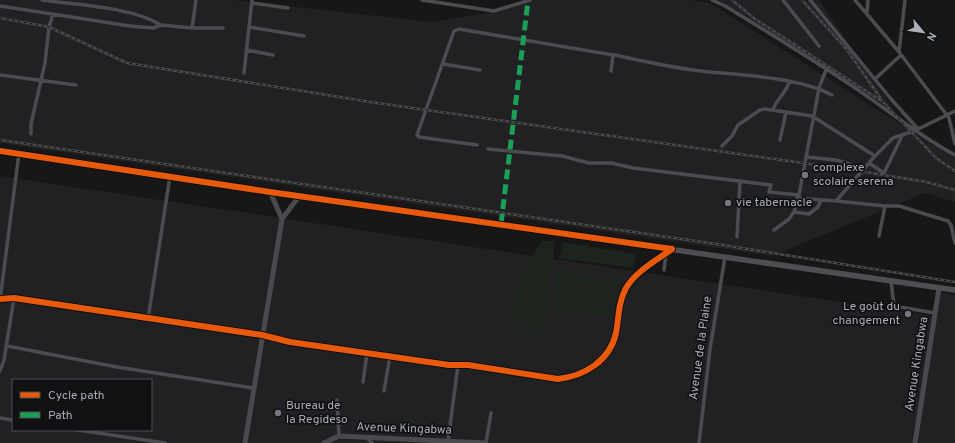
<svg xmlns="http://www.w3.org/2000/svg" width="955" height="443" font-family="Overpass,sans-serif">
<style>
.built{fill:#212123;fill-rule:evenodd}
.green{fill:#1d241e}
.lines{fill:none;stroke-linecap:round;stroke-linejoin:round}
.street{stroke:#4b4c50;stroke-width:3.5}
.secondary{stroke:#4a4a4e;stroke-width:5}
.primary{stroke:#4d4f52;stroke-width:5.5}
.rail-casing{stroke:#4b4c4f;stroke-width:2.5}
.rail{stroke:#111113;stroke-width:1;stroke-dasharray:3;stroke-linecap:butt}
.quiet{stroke:#1a9f57;stroke-width:5;stroke-dasharray:10 5;stroke-linecap:butt}
.cycleway-casing{stroke:#111113;stroke-width:8}
.cycleway{stroke:#e8590c;stroke-width:6}
.poi-dot{fill:#757880;stroke:#111113;stroke-width:1.5}
.labels{text-anchor:middle;dominant-baseline:central;stroke-width:3.5;stroke-linejoin:round;paint-order:stroke}
.poi-label{font-size:12px;fill:#a8adb8;stroke:#111113;text-anchor:start}
.street-label{font-size:12px;fill:#a8adb8;stroke:#111113}
</style>
<rect width="100%" height="100%" fill="#171717"/>
<path class="built" d="M0,0H233L432,22L494,12L529,0H690L710,3L925,140L955,157V202L925,193L772,256L0,143Z
M716,0H819L896,113Z
M0,176L934,316L938,292L955,295V443H0ZM13,380H151V430H13Z"/>
<path class="green" d="M542,241H555L547,313L541,334L510,319L518,280Z
M563,242L637,254L633,268L559,258Z
M557,271L622,281L609,317L552,310Z"/>
<g class="lines">
<path class="street" d="M42,0C76,5 132,7 161,25
M422,0L494,11L530,0
M712,0L725,6C771,34 817,62 861,92C893,114 921,137 955,155
M783,0L819,46
M810,0L891,99L918,129
M855,0L899,52L949,118L955,144
M252,3L288,8
M0,6L130,26L153,28L161,25L192,28L196,0
M867,12L868,0
M249,27L304,36
M192,28H223
M247,50L273,55
M899,52L905,0
M443,64L480,70
M611,71L613,55H615C646,62 678,69 709,72C745,75 801,78 832,95
M244,73L252,0
M0,75L76,85
M875,79L901,55
M773,110C776,99 786,94 789,82
M31,134V124L45,63L49,27L53,14
M780,140L786,112
M477,145L419,137L417,135L454,31L459,29L613,55
M722,146L732,136L738,125L760,110L765,109L812,116L875,156L893,138L914,131L955,111
M488,149L562,156L589,163H611L633,168L771,185L769,192L799,195
M806,157L836,160L863,168
M869,163L884,173L902,136
M797,198L836,201L875,156
M836,201L885,206L879,236
M885,206H899L948,221L951,225L955,243
M794,212L809,214L818,207L821,200
M774,230L789,219L794,212L799,195L819,88L826,70
M737,237L740,181
M664,270L666,254
M891,281L894,306L935,313
M0,299L14,298L262,335L290,342L449,365H468L558,379C584,375 611,360 616,332C618,316 618,301 627,287C637,271 656,261 671,250
M0,300L19,153
M148,319L170,176
M7,346L117,367L253,388
M0,371L4,360L14,298
M363,382L367,353
M384,391L390,356
M337,400L339,436
M0,418L13,420
M78,430L165,443
M367,438L372,443
M448,441L458,365
M486,443L491,413
M699,443L710,349L725,257"/>
<path class="secondary" d="M270,192L282,219
M245,443L282,219L300,195
M324,443L339,436L485,443
M915,443L939,288"/>
<path class="primary" d="M0,151L270,192L955,290"/>
<defs>
<path id="rail" d="M732,0L755,19L883,102L936,158L955,171
M802,0L847,50L881,99
M0,18L49,27L127,63L377,103L853,170L927,182L955,190
M0,140L716,244L955,282"/>
</defs>
<use href="#rail" class="rail-casing"/>
<use href="#rail" class="rail"/>
<path class="quiet" d="M501,224L528,1"/>
<defs>
<path id="cycleway" d="M0,151L270,192L672,249
M0,299L14,298L262,335L290,342L449,365H468L558,379C584,376 610,361 616,333C619,317 618,303 626,288C636,271 657,260 672,249"/>
</defs>
<use href="#cycleway" class="cycleway-casing"/>
<use href="#cycleway" class="cycleway"/>
</g>
<g class="poi-dot">
<circle cx="805" cy="175" r="4"/>
<circle cx="728" cy="203" r="4"/>
<circle cx="908" cy="314" r="4"/>
<circle cx="278" cy="413" r="4"/>
</g>
<g class="labels">
<g class="poi-label">
<text x="813" y="168">complexe<tspan x="813" dy="14">scolaire serena</tspan></text>
<text x="736" y="203">vie tabernacle</text>
<text x="900" y="307" text-anchor="end">Le goùt du<tspan x="900" dy="14">changement</tspan></text>
<text x="286" y="406">Bureau de<tspan x="286" dy="14">la Regideso</tspan></text>
</g>
<g class="street-label">
<text transform="translate(701 348) rotate(-82)">Avenue de la Plaine</text>
<text transform="translate(917 364) rotate(-81)">Avenue Kingabwa</text>
<text transform="translate(404 429) rotate(2)">Avenue Kingabwa</text>
</g>
</g>
<rect x="12" y="379" width="140" height="52" fill="#111113" stroke="#4d4f55"/>
<rect x="20" y="392" width="20" height="6" fill="#e8590c" stroke="#4d4f55"/>
<text x="48" y="399" font-size="12" fill="#a8adb8">Cycle path</text>
<rect x="20" y="412" width="20" height="6" fill="#1a9f57" stroke="#4d4f55"/>
<text x="48" y="419" font-size="12" fill="#a8adb8">Path</text>
<g transform="translate(923 32) rotate(119)" stroke="#111113" stroke-width="3" paint-order="stroke">
<path d="M0-3L7 15L0 10L-7 15Z" fill="#a8adb8"/>
<text y="-6" font-size="11" font-weight="bold" text-anchor="middle" fill="#a8adb8">N</text>
</g>
</svg>
